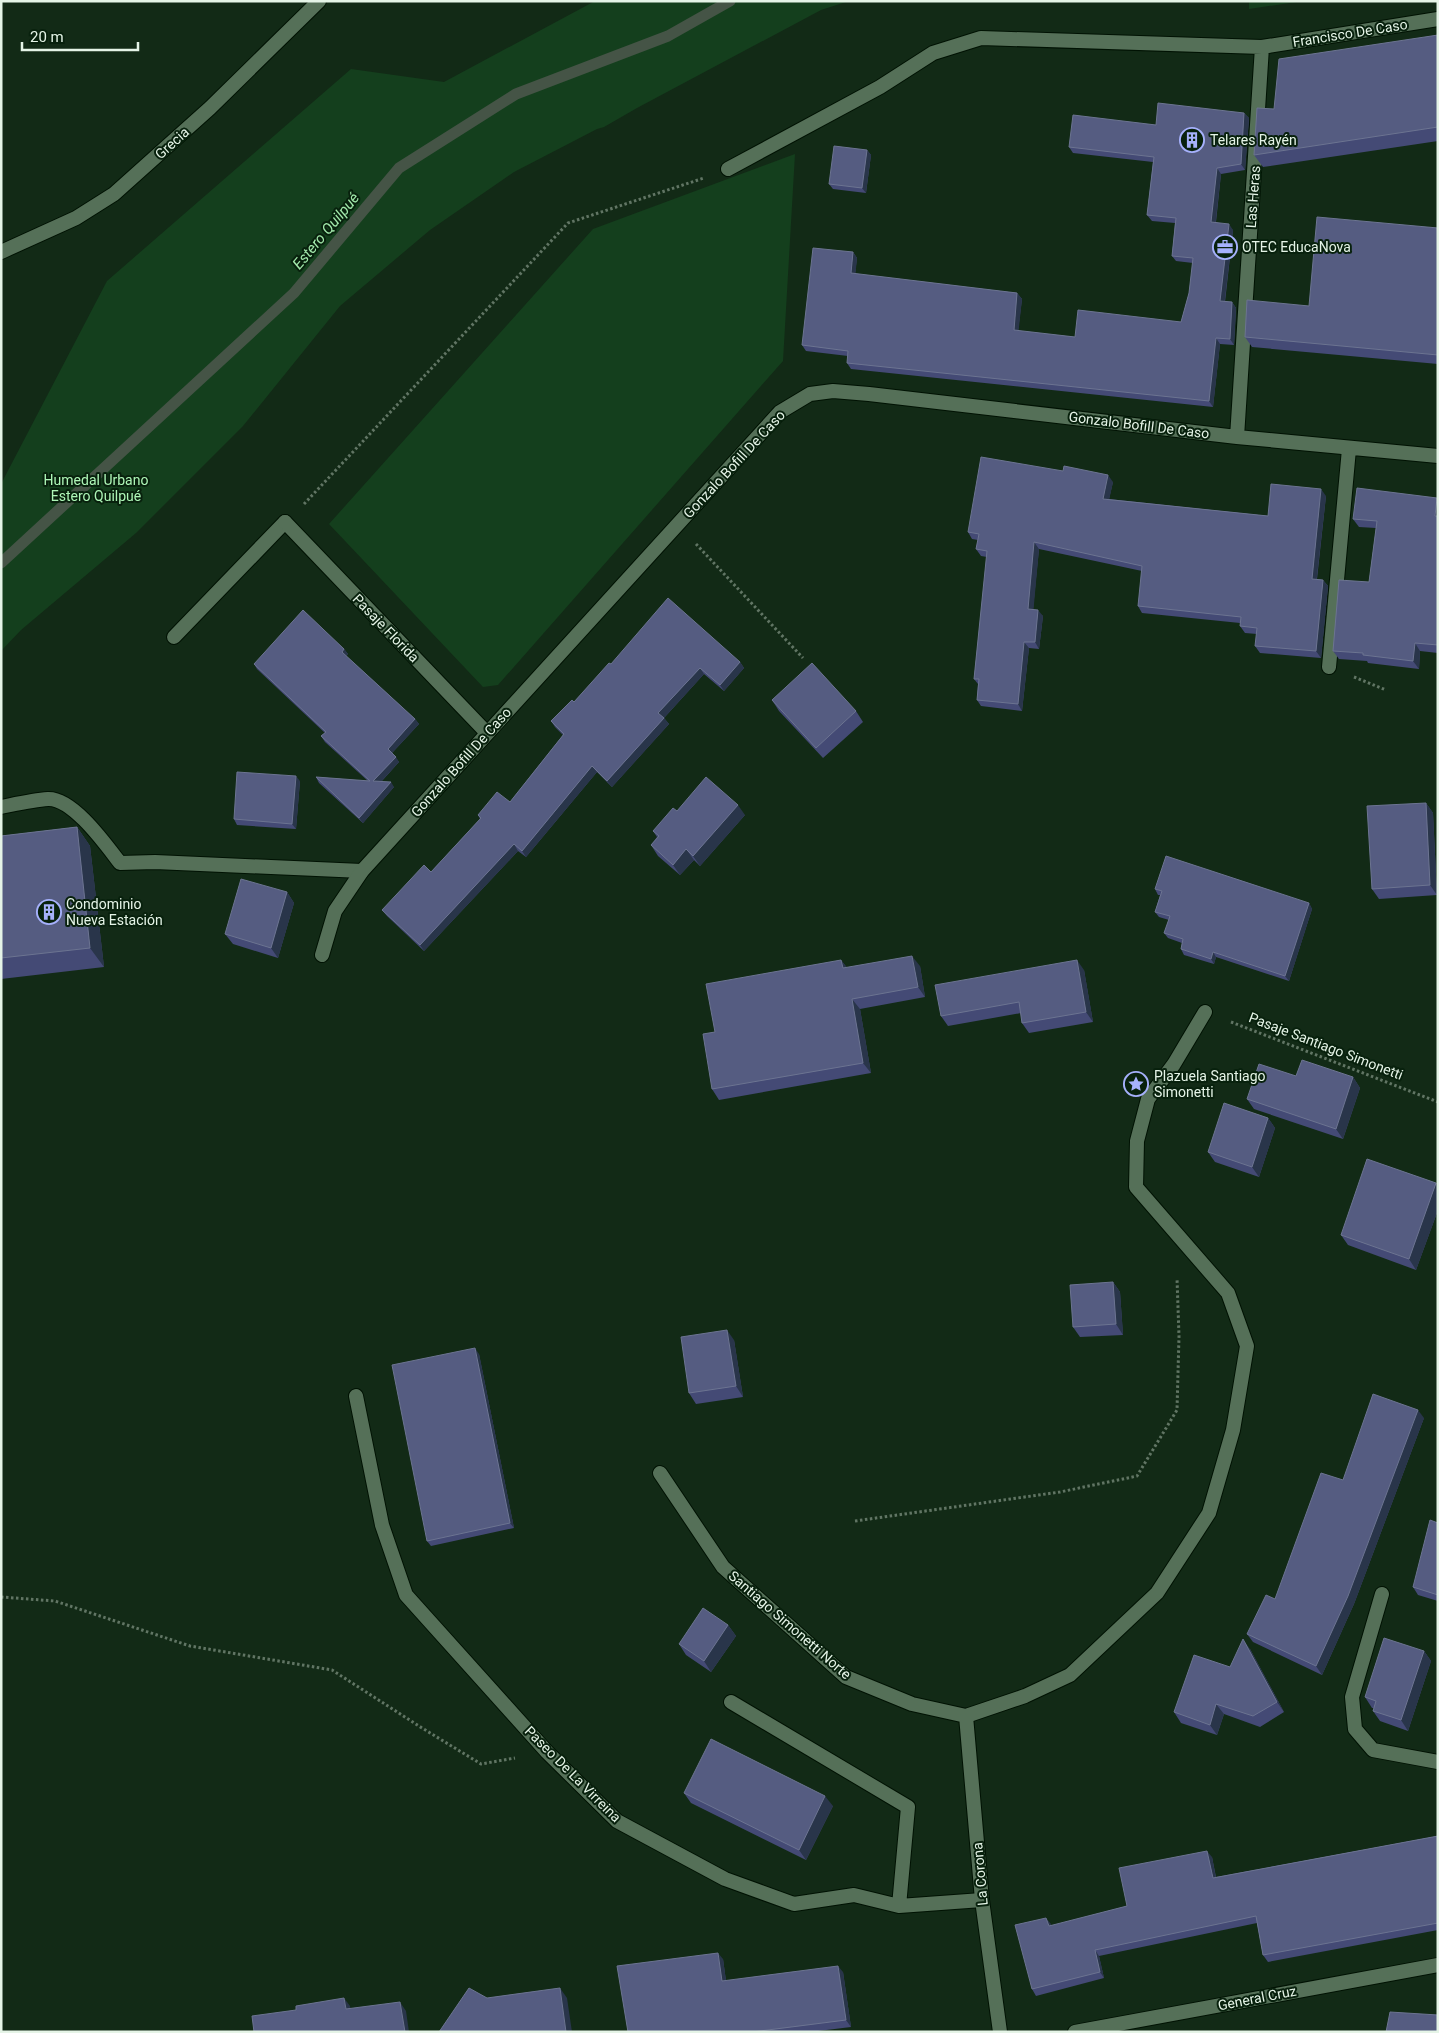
<svg xmlns="http://www.w3.org/2000/svg" width="1439" height="2033" font-family="Roboto,sans-serif">
<style>
.green{fill:#143f1d}
.lines{fill:none;stroke-linecap:round;stroke-linejoin:round}
.stream{stroke:#455446;stroke-width:11}
.service-casing{stroke:#001203;stroke-width:16}
.minor-casing{stroke:#001203;stroke-width:16}
.tertiary-casing{stroke:#001203;stroke-width:16}
.path{stroke:#617564;stroke-width:3;stroke-dasharray:2.5 2.5;stroke-linecap:butt}
.service{stroke:#557058;stroke-width:14}
.minor{stroke:#557058;stroke-width:14}
.tertiary{stroke:#557058;stroke-width:14}
.wall{fill:#444a75}
.shaded-wall{fill:#29354a}
.building{fill:#555c81;stroke:#6c7491}
.labels{text-anchor:middle;dominant-baseline:central;stroke-width:4;stroke-linejoin:round;paint-order:stroke}
.street-label{font-size:14px;fill:#e5f4e7;stroke:#08210d}
.poi-label{font-size:14px;fill:#e5f4e7;stroke:#08210d;text-anchor:start}
.park-label{font-size:14px;fill:#aef6b7;stroke:#08210d}
.water-label{font-size:15px;font-style:italic;fill:#a2e9ab;stroke:#08210d}
</style>
<rect width="100%" height="100%" fill="#122a16"/>
<path class="green" d="M595,1H849L821,10L637,108L604,127L597,129L514,172L430,230L340,306L243,426L136,533L21,630L1,651V484L107,281L351,69L444,82Z
M1249,1H1303L1249,9Z
M795,154L783,361L498,685L483,687L329,524L593,229Z"/>
<g class="lines">
<path class="stream" d="M1,563L294,293L399,168L516,94L668,36L730,1"/>
<defs>
<path id="service" d="M174,637L285,522
M1,807C16,804 33,800 48,799C73,798 106,845 120,863L155,862L362,871
M356,1396L382,1525L406,1595L547,1752L617,1821L725,1879L794,1904L854,1895L899,1906L982,1900
M731,1702L908,1807L899,1906"/>
<path id="minor" d="M728,169L880,87L933,53L981,38L1262,47L1438,19
M1,252L76,218L114,194L210,108L319,1
M1237,437L1262,47
M285,522L487,733
M1329,667L1349,449
M322,955L335,911L362,871L780,412L810,394L833,391L869,394L1237,437L1438,456
M660,1473L723,1567L846,1677L912,1704L966,1716
M1382,1594L1352,1697L1355,1729L1373,1750L1438,1762
M966,1716L1025,1696L1070,1675L1157,1593L1209,1513L1233,1430L1247,1346L1228,1293L1136,1187L1137,1141L1148,1099L1174,1064L1205,1012
M966,1716L982,1900L1000,2032"/>
<path id="tertiary" d="M1075,2032L1438,1965"/>
</defs>
<use href="#service" class="service-casing"/>
<use href="#minor" class="minor-casing"/>
<use href="#tertiary" class="tertiary-casing"/>
<path class="path" d="M304,504L568,223L704,178
M696,544L803,658
M1354,677L1386,690
M1231,1022L1438,1102
M855,1521L1060,1492L1137,1476L1177,1410L1179,1336L1177,1278
M1,1597L55,1601L190,1646L332,1670L422,1728L481,1764L515,1758"/>
<use href="#service" class="service"/>
<use href="#minor" class="minor"/>
<use href="#tertiary" class="tertiary"/>
</g>
<path class="wall" d="M1438,35V141L1263,167L1254,155L1274,109Z
M1244,113L1249,118L1245,170L1221,174L1216,222L1233,230L1225,302H1232L1236,308L1234,345L1220,344L1213,407L851,369L847,363L848,356L806,351L802,345L853,252L857,258L855,274L1017,293L1022,299L1018,331L1075,337L1181,322L1189,293L1193,263L1176,261L1172,256L1175,223L1152,221L1147,215L1153,162L1073,153L1069,147L1156,125Z
M867,150L871,155L866,193L833,189L829,184Z
M1438,228V364L1252,347L1245,337L1309,306Z
M1113,482L1109,499L1268,516L1326,496L1317,579L1323,580L1328,586L1321,658L1260,653L1255,646L1257,634L1245,633L1240,626V623L1142,613L1138,606L1142,571L1039,549L1033,609L1043,616L1039,649L1029,648L1022,711L981,706L977,700L978,684L974,679L987,557L981,556L976,549L978,540L972,539L968,532Z
M1438,499V653L1420,651L1419,669L1368,663L1367,661L1339,659L1333,651L1369,582L1376,528L1359,527L1353,519Z
M344,649L348,654L346,656L415,719L419,724L392,753L399,762L381,782L394,787L363,823L319,783L316,777L368,781L325,742L321,736L325,733L257,669L254,664Z
M740,662L744,668L724,691L704,674L664,718L669,724L612,787L597,772L526,857L518,851L424,951L387,916L382,910L431,872L480,819L478,815L510,802L563,735L555,727L551,721L574,702L611,664Z
M772,700L856,711L863,722L823,758L779,711Z
M300,781L296,829L237,825L234,819Z
M1426,803L1433,813L1437,895L1379,899L1372,889Z
M677,811L745,815L700,866L694,860L680,875L658,856L651,845L657,837L653,831Z
M77,827L90,846L104,967L1,979V836Z
M1155,889L1309,903L1312,909L1289,981L1216,957L1214,964L1184,955L1181,949L1182,943L1168,938L1164,933L1169,920L1159,917L1155,912L1160,895H1158Z
M287,892L294,903L278,958L233,944L225,934Z
M841,960L847,968L920,966L925,997L860,1009L871,1073L719,1100L712,1089L715,1032Z
M1084,970L1093,1022L1029,1033L1022,1023L1021,1013L948,1026L941,1016Z
M1296,1076L1353,1077L1360,1088L1343,1139L1254,1109L1247,1099Z
M1268,1118L1275,1128L1259,1177L1215,1162L1208,1152Z
M1436,1183L1438,1185V1210L1416,1270L1348,1245L1341,1235Z
M1113,1282L1120,1292L1123,1335L1080,1337L1073,1327Z
M734,1340L743,1397L696,1404L689,1393Z
M479,1354L514,1528L431,1546L427,1541Z
M1424,1418L1354,1604L1322,1675L1253,1642L1247,1634L1275,1599L1343,1480Z
M1438,1523V1601L1418,1595L1413,1587Z
M728,1625L736,1636L711,1672L686,1655L679,1644Z
M1250,1649L1284,1712L1260,1727L1224,1714L1217,1735L1181,1723L1174,1712L1230,1667Z
M1424,1651L1431,1661L1408,1731L1380,1721L1373,1711L1374,1708H1372L1365,1697Z
M684,1793L833,1806L806,1860L691,1803Z
M1438,1836V1930L1268,1962L1263,1955L1257,1923L1099,1956L1104,1978L1036,1996L1032,1989L1051,1924V1926L1127,1906L1212,1857L1216,1877Z
M723,1959L726,1981L843,1972L851,2027L810,2032H628Z"/>
<path class="shaded-wall" d="M1244,113L1249,118L1245,170L1241,164Z
M867,150L871,155L866,193L862,188Z
M1217,168L1221,174L1215,228L1211,222Z
M1229,224L1233,230L1224,307L1220,301Z
M853,252L857,258L855,279L851,273Z
M1017,293L1022,299L1018,336L1014,330Z
M1232,302L1236,308L1234,345L1230,339Z
M1216,338L1220,344L1213,407L1209,401Z
M1108,475L1113,482L1108,505L1103,499Z
M1321,489L1326,496L1316,585L1312,579Z
M1437,498L1438,499V520L1435,516Z
M1034,542L1039,549L1033,615L1028,609Z
M1323,580L1328,586L1321,658L1316,651Z
M1038,610L1043,616L1039,649L1035,642Z
M1024,642L1029,648L1022,711L1018,704Z
M1415,643L1420,651L1419,669L1413,661Z
M344,649L348,654L345,657L342,652Z
M740,662L744,668L724,691L720,685Z
M700,668L704,674L663,719L658,713Z
M664,718L669,724L612,787L607,781Z
M415,719L419,724L391,754L388,749Z
M396,757L399,762L377,786L373,781Z
M592,766L597,772L526,857L522,851Z
M296,776L300,781L296,829L292,824Z
M391,782L394,787L363,823L359,818Z
M1426,803L1433,813L1437,895L1430,885Z
M738,805L745,815L700,866L693,856Z
M77,827L90,846L104,967L90,948Z
M514,844L518,851L424,951L420,945Z
M686,849L694,860L680,875L673,865Z
M287,892L294,903L278,958L271,948Z
M1309,903L1312,909L1289,981L1285,976Z
M1213,952L1216,957L1214,964L1211,959Z
M912,956L920,966L925,997L918,987Z
M841,960L849,970L843,968Z
M1077,960L1084,970L1093,1022L1086,1012Z
M852,999L860,1009L871,1073L863,1063Z
M1353,1077L1360,1088L1343,1139L1336,1129Z
M1268,1118L1275,1128L1259,1177L1252,1167Z
M1436,1183L1438,1185V1210L1416,1270L1409,1259Z
M1113,1282L1120,1292L1123,1335L1116,1324Z
M727,1330L734,1340L743,1397L736,1386Z
M475,1348L479,1354L514,1528L510,1523Z
M1418,1410L1424,1418L1354,1604L1322,1675L1316,1666Z
M728,1625L736,1636L711,1672L704,1661Z
M1243,1639L1250,1649L1284,1712L1277,1702Z
M1424,1651L1431,1661L1408,1731L1401,1720Z
M1216,1704L1224,1714L1217,1735L1210,1725Z
M825,1796L833,1806L806,1860L799,1850Z
M1207,1851L1212,1857L1217,1884L1213,1878Z
M1046,1918L1051,1924L1053,1932L1049,1926Z
M1095,1950L1099,1956L1104,1978L1100,1972Z
M718,1953L723,1959L727,1988L722,1981Z
M838,1966L843,1972L851,2027L846,2020Z
M560,1988L567,1998L572,2032H566Z
M344,1998L350,2006L352,2017L346,2009Z
M400,2002L406,2011L409,2032H405Z"/>
<path class="building" d="M1438,35V127L1254,155L1257,108L1274,109L1279,59Z
M1158,103L1244,113L1241,164L1217,168L1211,222L1229,224L1220,301L1232,302L1230,339L1216,338L1209,401L847,363L848,351L802,345L813,248L853,252L851,273L1017,293L1014,330L1075,337L1078,310L1181,322L1189,293L1193,258L1172,256L1176,218L1147,215L1154,157L1069,147L1073,115L1156,125Z
M834,146L867,150L862,188L829,184Z
M1317,217L1438,228V355L1245,337L1247,300L1309,306Z
M981,457L1063,471L1064,466L1108,475L1103,499L1268,516L1271,484L1321,489L1312,579L1323,580L1316,651L1255,646L1257,628L1240,626L1241,617L1138,606L1142,566L1034,542L1028,609L1038,610L1035,642H1024L1018,704L977,700L979,679H974L987,551L976,549L979,534L968,532Z
M1357,488L1437,498L1435,516H1438V645L1415,643L1413,661L1363,655V653L1333,651L1339,580L1369,582L1377,521L1353,519Z
M668,598L740,662L720,685L700,668L658,713L664,718L607,781L592,766L522,851L514,844L420,945L382,910L424,865L431,872L481,818L478,815L497,792L510,802L564,734L551,721L572,700L574,702L609,663L611,664Z
M303,610L344,649L342,652L415,719L388,749L396,757L373,781L391,782L359,818L316,777L370,781L321,736L326,732L254,664Z
M812,663L856,711L816,748L772,700Z
M237,772L296,776L292,824L234,819Z
M706,777L738,805L693,856L686,849L673,865L651,845L659,836L653,831L673,808L677,811Z
M1426,803L1430,885L1372,889L1367,806Z
M77,827L90,948L1,958V836Z
M1166,856L1309,903L1285,976L1213,952L1211,959L1181,949L1183,939L1164,933L1170,916L1155,912L1162,891L1155,889Z
M241,879L287,892L271,948L225,934Z
M912,956L918,987L852,999L863,1063L712,1089L703,1034L715,1032L706,984L841,960L843,968Z
M1077,960L1086,1012L1022,1023L1019,1002L941,1016L935,985Z
M1302,1060L1353,1077L1336,1129L1247,1099L1259,1064L1296,1076Z
M1224,1103L1268,1118L1252,1167L1208,1152Z
M1367,1159L1436,1183L1409,1259L1341,1235Z
M1113,1282L1116,1324L1073,1327L1070,1285Z
M727,1330L736,1386L689,1393L681,1337Z
M475,1348L510,1523L427,1541L392,1365Z
M1373,1394L1418,1410L1348,1596L1316,1666L1247,1634L1266,1595L1275,1599L1321,1473L1343,1480Z
M1430,1520L1438,1523V1595L1413,1587Z
M703,1608L728,1625L704,1661L679,1644Z
M1384,1638L1424,1651L1401,1720L1373,1711L1376,1701L1365,1697Z
M1243,1639L1277,1702L1253,1716L1216,1704L1210,1725L1174,1712L1194,1655L1230,1667Z
M711,1739L825,1796L799,1850L684,1793Z
M1438,1836V1923L1263,1955L1256,1916L1095,1950L1100,1972L1032,1989L1015,1925L1046,1918L1049,1926L1127,1906L1119,1868L1207,1851L1213,1878Z
M718,1953L722,1981L838,1966L846,2020L752,2032H628L617,1966Z
M469,1988L487,1998L560,1988L566,2032H439Z
M344,1998L346,2009L400,2002L405,2032H254L252,2016L296,2010V2006Z
M1390,2012L1438,2015V2032H1386Z"/>
<defs>
<symbol id="building-ring" viewBox="-11 -11 22 22"><circle r="9.5" fill="#08210d" stroke="#a6b1fc" stroke-width="1.5"/><path d="M-4-6H4V6H1V3H-1V6H-4ZM-2.5-4.3h1.7v1.8h-1.7ZM.8-4.3h1.7v1.8H.8ZM-2.5-1h1.7V.8h-1.7ZM.8-1h1.7V.8H.8Z" fill="#a6b1fc"/></symbol>
<symbol id="office-ring" viewBox="-11 -11 22 22"><circle r="9.5" fill="#08210d" stroke="#a6b1fc" stroke-width="1.5"/><path d="M-6-3h4V-5.5h4V-3h4V5H-6ZM-1-4.5V-3h2v-1.5ZM-6 0V1H6V0Z" fill="#a6b1fc"/></symbol>
<symbol id="sight-ring" viewBox="-11 -11 22 22"><circle r="9.5" fill="#08210d" stroke="#a6b1fc" stroke-width="1.5"/><path d="M0-6L1.8-2.2L6-1.7L2.9 1.2L3.7 5.4L0 3.3L-3.7 5.4L-2.9 1.2L-6-1.7L-1.8-2.2Z" fill="#a6b1fc"/></symbol>
</defs>
<g fill-rule="evenodd">
<use href="#building-ring" x="1178" y="126" width="28" height="28"/>
<use href="#office-ring" x="1211" y="233" width="28" height="28"/>
<use href="#building-ring" x="35" y="898" width="28" height="28"/>
<use href="#sight-ring" x="1122" y="1070" width="28" height="28"/>
</g>
<g class="labels">
<g class="street-label">
<text transform="translate(1350 33) rotate(-9)">Francisco De Caso</text>
<text transform="translate(172 143) rotate(-42)">Grecia</text>
<text transform="translate(1253 197) rotate(-86)">Las Heras</text>
<text transform="translate(1139 425) rotate(7)">Gonzalo Bofill De Caso</text>
<text transform="translate(734 464) rotate(-47)">Gonzalo Bofill De Caso</text>
<text transform="translate(386 628) rotate(46)">Pasaje Florida</text>
<text transform="translate(461 762) rotate(-48)">Gonzalo Bofill De Caso</text>
<text transform="translate(1326 1046) rotate(21)">Pasaje Santiago Simonetti</text>
<text transform="translate(790 1625) rotate(41)">Santiago Simonetti Norte</text>
<text transform="translate(573 1774) rotate(45)">Paseo De La Virreina</text>
<text transform="translate(980 1874) rotate(-95)">La Corona</text>
<text transform="translate(1257 1998) rotate(-11)">General Cruz</text>
</g>
<g class="poi-label">
<text x="1210" y="140">Telares Rayén</text>
<text x="1242" y="247">OTEC EducaNova</text>
<text x="66" y="904">Condominio<tspan x="66" dy="16">Nueva Estación</tspan></text>
<text x="1154" y="1076">Plazuela Santiago<tspan x="1154" dy="16">Simonetti</tspan></text>
</g>
<g class="park-label">
<text x="96" y="480">Humedal Urbano<tspan x="96" dy="16">Estero Quilpué</tspan></text>
</g>
<g class="water-label">
<text transform="translate(326 231) rotate(-50)">Estero Quilpué</text>
</g>
</g>
<rect width="1439" height="2033" fill="none" stroke="#e5f4e7" stroke-width="5"/>
<path d="M22 42v8h116v-8" fill="none" stroke="#e5f4e7" stroke-width="2.5"/>
<text x="30" y="42" font-size="15" fill="#e5f4e7" stroke="#08210d" stroke-width="4" paint-order="stroke">20 m</text>
</svg>
